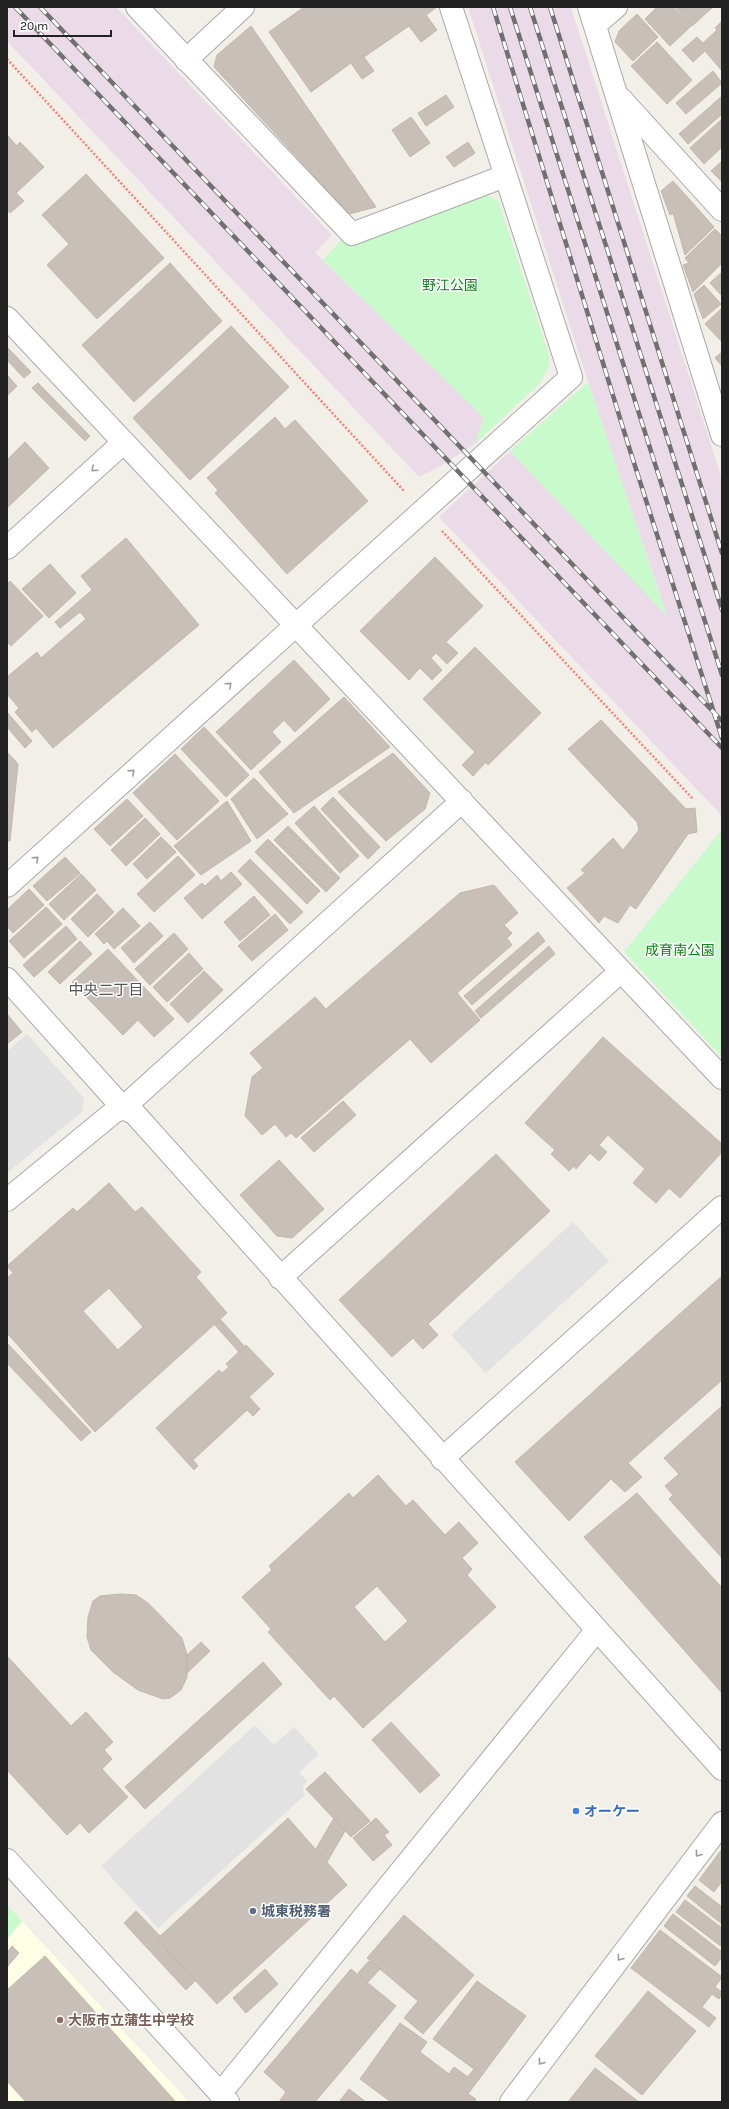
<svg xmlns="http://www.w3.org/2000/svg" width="729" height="2109" font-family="Karla,'Noto Sans JP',sans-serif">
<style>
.industrial{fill:#ebdbe8}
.education{fill:#ffffe5}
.park{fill:#c8facc}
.parking{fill:#e2e2e2}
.building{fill:#c7bfb8;stroke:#c4b6ab;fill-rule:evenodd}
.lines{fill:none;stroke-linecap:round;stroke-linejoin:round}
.minor-casing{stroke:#a9a9a9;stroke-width:24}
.path{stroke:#fa8072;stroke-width:2.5;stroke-dasharray:2 2;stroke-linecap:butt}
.minor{stroke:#fff;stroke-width:22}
.rail-casing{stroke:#707070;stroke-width:4.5}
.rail{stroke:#fff;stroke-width:3;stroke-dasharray:9;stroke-linecap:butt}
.oneway{stroke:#9c9c9c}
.shop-dot{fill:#3f7fe0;stroke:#fff;stroke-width:1.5}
.service-dot{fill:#5c6f8a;stroke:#fff;stroke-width:1.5}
.education-dot{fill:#8d6e63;stroke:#fff;stroke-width:1.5}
.labels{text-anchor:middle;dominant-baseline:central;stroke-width:3;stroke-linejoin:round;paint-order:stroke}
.park-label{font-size:14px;fill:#0c8416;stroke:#fff}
.shop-label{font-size:14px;font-weight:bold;fill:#366cbe;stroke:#fff;text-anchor:start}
.service-label{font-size:14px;font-weight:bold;fill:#4e5e75;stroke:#fff;text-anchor:start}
.education-label{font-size:14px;font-weight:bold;fill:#785e54;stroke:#fff;text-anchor:start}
.neighbourhood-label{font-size:15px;fill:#555;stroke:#fff}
</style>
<rect width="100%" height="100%" fill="#f2efe9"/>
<path class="industrial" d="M7,7H116L332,235L315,253L485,418L475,444L439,467L419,477L7,41Z
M468,7H571L719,470L722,485V816L439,517L510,451L667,615L588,382Z"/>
<path class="education" d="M22,1921L189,2102H7V1939Z"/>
<path class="park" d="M486,195L498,200L549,355C550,366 546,375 539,384L475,444L484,418L323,260L342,239L349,246Z
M588,382L667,616L510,451Z
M720,832L722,837V1057L624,952Z
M7,1905L22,1921L7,1939Z"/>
<path class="parking" d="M27,1034L84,1098L82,1112L7,1173V1051Z
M573,1222L609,1261L486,1373L451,1335Z
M255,1725L274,1745L294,1727L319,1754L299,1773L308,1781L303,1786V1791L305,1795L158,1928L101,1866Z"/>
<path class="building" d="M304,7H437L426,15L437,30L421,42L409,26L364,57L374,71L362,79L351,63L311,92L269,32Z
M657,7H673L691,26L670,46L645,19Z
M675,7H713L692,26Z
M637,14L658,37L633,61L615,42L619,31Z
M722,21V71L705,51L693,62L682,50L697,37L703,43L717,30L715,28Z
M251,26L376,207L349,214L214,67L217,55Z
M657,42L692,80L667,104L631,66Z
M713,71L722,83L686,114L676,103Z
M446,95L454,107L426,126L418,113Z
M722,96V114L688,144L679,134Z
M411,117L430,143L410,157L392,130Z
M721,120L722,147L704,164L690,148Z
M7,135L17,146L20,142L44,167L16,193L24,201L10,213L7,210Z
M468,142L475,153L454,167L446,157Z
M722,161V182L711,171Z
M86,174L164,258L97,319L47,265L69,244L42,215Z
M673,181L714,227L685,255L673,213L670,215L661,191Z
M715,229L722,236V263L693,292L683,265L689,263L685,258Z
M170,263L222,321L134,402L82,345Z
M722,272V296L710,283Z
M704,285L721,304L703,319L694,294Z
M722,308V342L705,324Z
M231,326L289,387L190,480L133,418Z
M7,347L31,372L24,378L7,360Z
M722,352V366L715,358Z
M7,375L17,386L7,396Z
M38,383L90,436L85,441L32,388Z
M275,417L285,429L295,420L368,501L287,574L215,493L218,490L207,478Z
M25,442L49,468L7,508V460Z
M126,538L199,625L53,748L36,728L32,732L15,712L19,708L7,694V677L37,652L41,658L86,619L80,612L60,628L55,622L92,590L81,576Z
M435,557L483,606L446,642L458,653L447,664L436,653L431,658L442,670L432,680L420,668L409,680L360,631Z
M50,564L76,593L49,618L22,589Z
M10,581L43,616L11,646L8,643L7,644V584Z
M475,647L541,713L488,765L486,762L473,776L462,765L475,752L423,699Z
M294,660L330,699L295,732L284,720L272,732L281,742L251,770L216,732Z
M344,697L390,747L294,813L259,772Z
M7,712L32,741L25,748L7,727Z
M601,720L686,809L695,808L697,832L688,834L636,909L630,905L618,923L604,916L599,923L567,888L585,873L581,870L613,838L623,850L639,830L637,822L568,749Z
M204,727L249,775L226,797L181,749Z
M7,752L18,764L10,841H7Z
M393,753L430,793L425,809L386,841L338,792Z
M175,754L219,801L177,840L133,793Z
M254,778L288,814L257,839L231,799Z
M333,797L380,847L368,859L321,809Z
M127,799L143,816L110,846L94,829Z
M227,801L251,841L201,875L174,846Z
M314,806L359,856L340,873L295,823Z
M145,818L160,834L126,866L111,850Z
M288,826L340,878L326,892L274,840Z
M161,837L176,852L147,879L133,864Z
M268,839L320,891L307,904L255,852Z
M178,856L195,875L154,912L137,894Z
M65,857L80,873L47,901L33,886Z
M250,859L303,912L290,924L238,871Z
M231,872L242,884L202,919L184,898L202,883L205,886L217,875L221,881Z
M81,874L96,890L64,920L49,904Z
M494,885L518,913L504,925L512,933L507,938L512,945L457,993L480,1020L431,1063L410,1039L296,1138L291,1133L286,1137L275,1124L262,1135L245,1116L252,1077L263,1068L250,1053L315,997L326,1009L460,893Z
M29,889L44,905L13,933L7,926V910Z
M97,894L114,912L88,937L71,919Z
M254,896L270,915L240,941L224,922Z
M46,907L62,924L24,958L9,941Z
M123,908L140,926L114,949L107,941L104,944L95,934Z
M275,914L288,930L252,961L238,946Z
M150,922L163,936L134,963L121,948Z
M66,926L77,939L34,977L23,965Z
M538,932L545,941L472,1005L464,996Z
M174,933L188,949L150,985L135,969Z
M80,941L92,954L60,984L48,972Z
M549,946L555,954L481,1018L475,1011Z
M108,949L174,1019L154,1037L138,1020L123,1035L72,982Z
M189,953L203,969L167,1002L153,987Z
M204,971L223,990L188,1023L170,1004Z
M7,1014L22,1032L7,1044Z
M603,1037L722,1144V1152L680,1198L669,1188L656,1203L633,1183L645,1169L608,1135L599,1145L607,1152L599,1161L590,1153L576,1169L574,1166L569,1171L551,1154L555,1150L525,1123Z
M343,1101L356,1115L314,1152L301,1138Z
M496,1154L550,1211L428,1324L438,1335L423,1349L413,1338L392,1357L339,1300Z
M279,1160L324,1209L292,1238L277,1236L240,1195Z
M109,1183L135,1212L142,1207L201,1272L196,1277L227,1313L95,1432L7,1333V1278L13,1273L7,1266L73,1208L77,1212ZM109,1288L143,1327L118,1350L83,1311Z
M722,1276V1380L628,1463L642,1477L625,1492L611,1479L569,1521L515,1462Z
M220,1319L245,1347L239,1352L214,1324Z
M7,1343L91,1432L81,1441L7,1363Z
M246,1345L274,1374L249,1397L260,1409L253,1416L247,1410L193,1460L198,1466L194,1470L156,1428L219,1370L222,1373L229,1367L226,1364Z
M722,1406V1558L669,1499L673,1495L665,1486L679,1474L664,1458Z
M378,1475L406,1506L413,1500L445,1535L459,1522L478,1543L462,1558L472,1569L467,1575L496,1607L363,1728L334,1696L330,1700L268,1632L271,1629L242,1597L272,1570L269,1566L349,1493L353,1498ZM377,1586L408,1621L385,1642L354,1607Z
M637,1493L722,1588V1693L584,1537Z
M120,1594L136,1595L148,1603L182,1638L187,1655V1677L181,1690L170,1698L163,1699L138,1690L113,1672L91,1650L87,1637L88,1617L93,1601L100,1596Z
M201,1642L210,1651L187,1673V1655Z
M7,1656L71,1726L86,1712L113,1742L104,1750L112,1759L102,1769L128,1797L89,1833L80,1823L67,1835L7,1770Z
M263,1662L282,1684L145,1809L125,1787Z
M391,1722L440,1775L420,1793L372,1740Z
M325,1772L370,1821L351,1837L306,1789Z
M288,1818L347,1885L217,2004L157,1939Z
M334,1818L345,1831L327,1862L316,1849Z
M376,1818L389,1832L384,1835L392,1845L373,1861L353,1838Z
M722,1849V1881L714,1892L699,1880Z
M695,1886L722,1907V1924L687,1896Z
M685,1900L722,1928V1947L676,1912Z
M136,1911L160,1936L157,1939L196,1980L186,1990L124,1923Z
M673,1914L722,1952V1957L715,1966L664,1926Z
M404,1915L474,1975L423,2034L404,2018L418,2001L367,1958Z
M660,1930L722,1977L715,1987L722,1992V1995L719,1999L712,1994L702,2007L716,2018L709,2027L631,1968Z
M12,1946L19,1953L7,1967V1953Z
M45,1956L175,2101L173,2102H26L7,2081V1990Z
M369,1961L380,1969L367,1983L358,1973Z
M265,1969L278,1984L246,2013L233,1998Z
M351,1969L396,2006L315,2102H279L286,2092L264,2072Z
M477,1981L526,2016L468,2094L476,2099L474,2102H391L360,2079L400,2023L427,2042L420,2052L449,2074L454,2067L468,2077L474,2069L433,2039Z
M648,1991L696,2031L642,2095L595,2056Z
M595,2068L639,2102H568Z
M349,2089L366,2102H339Z"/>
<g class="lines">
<defs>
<path id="minor" d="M137,7L352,234L505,176
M589,7L722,435
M595,25L616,7
M186,60L243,7
M621,99L722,210
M7,318L621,971L280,1278
M7,548L123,443
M7,886L571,377L451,7
M621,971L722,1078
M7,979L123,1108L134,1113L722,1769
M7,1200L114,1112L123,1108L462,801
M442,1459L722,1207
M7,1860L228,2102
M220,2094L596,1631
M511,2102L722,1823"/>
</defs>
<use href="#minor" class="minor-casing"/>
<path class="path" d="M7,59L404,491
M442,531L693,799"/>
<use href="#minor" class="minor"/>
<defs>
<path id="rail" d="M15,7L722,748
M40,7L722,721
M493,7L628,444L722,738
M510,7L722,675
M530,7L722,610
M550,7L722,553"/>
</defs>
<use href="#rail" class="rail-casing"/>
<use href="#rail" class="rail"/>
</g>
<defs><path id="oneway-chevron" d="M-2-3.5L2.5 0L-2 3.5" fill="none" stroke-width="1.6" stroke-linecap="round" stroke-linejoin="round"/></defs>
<g class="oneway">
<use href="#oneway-chevron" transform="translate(94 469) rotate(138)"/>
<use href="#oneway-chevron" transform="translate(229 685) rotate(-42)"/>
<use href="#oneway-chevron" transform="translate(132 772) rotate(-42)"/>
<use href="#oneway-chevron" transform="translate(36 859) rotate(-42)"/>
<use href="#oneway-chevron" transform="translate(698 1854) rotate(127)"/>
<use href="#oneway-chevron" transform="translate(620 1958) rotate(127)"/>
<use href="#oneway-chevron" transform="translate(541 2062) rotate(127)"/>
</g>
<circle class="shop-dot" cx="576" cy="1811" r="4"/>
<circle class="service-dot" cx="253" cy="1911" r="4"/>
<circle class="education-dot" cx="60" cy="2020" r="4"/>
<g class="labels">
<g class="park-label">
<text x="450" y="285">野江公園</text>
<text x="680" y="950">成育南公園</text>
</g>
<g class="shop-label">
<text x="584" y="1811">オーケー</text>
</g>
<g class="service-label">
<text x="261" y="1911">城東税務署</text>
</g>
<g class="education-label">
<text x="68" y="2020">大阪市立蒲生中学校</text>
</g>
<g class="neighbourhood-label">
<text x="106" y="990">中央二丁目</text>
</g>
</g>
<rect width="729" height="2109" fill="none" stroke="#222222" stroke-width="16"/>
<path d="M14 30v6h97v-6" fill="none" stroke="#222222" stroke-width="2"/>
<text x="20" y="30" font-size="12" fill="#222222" stroke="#ffffff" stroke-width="3" paint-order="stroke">20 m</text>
</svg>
